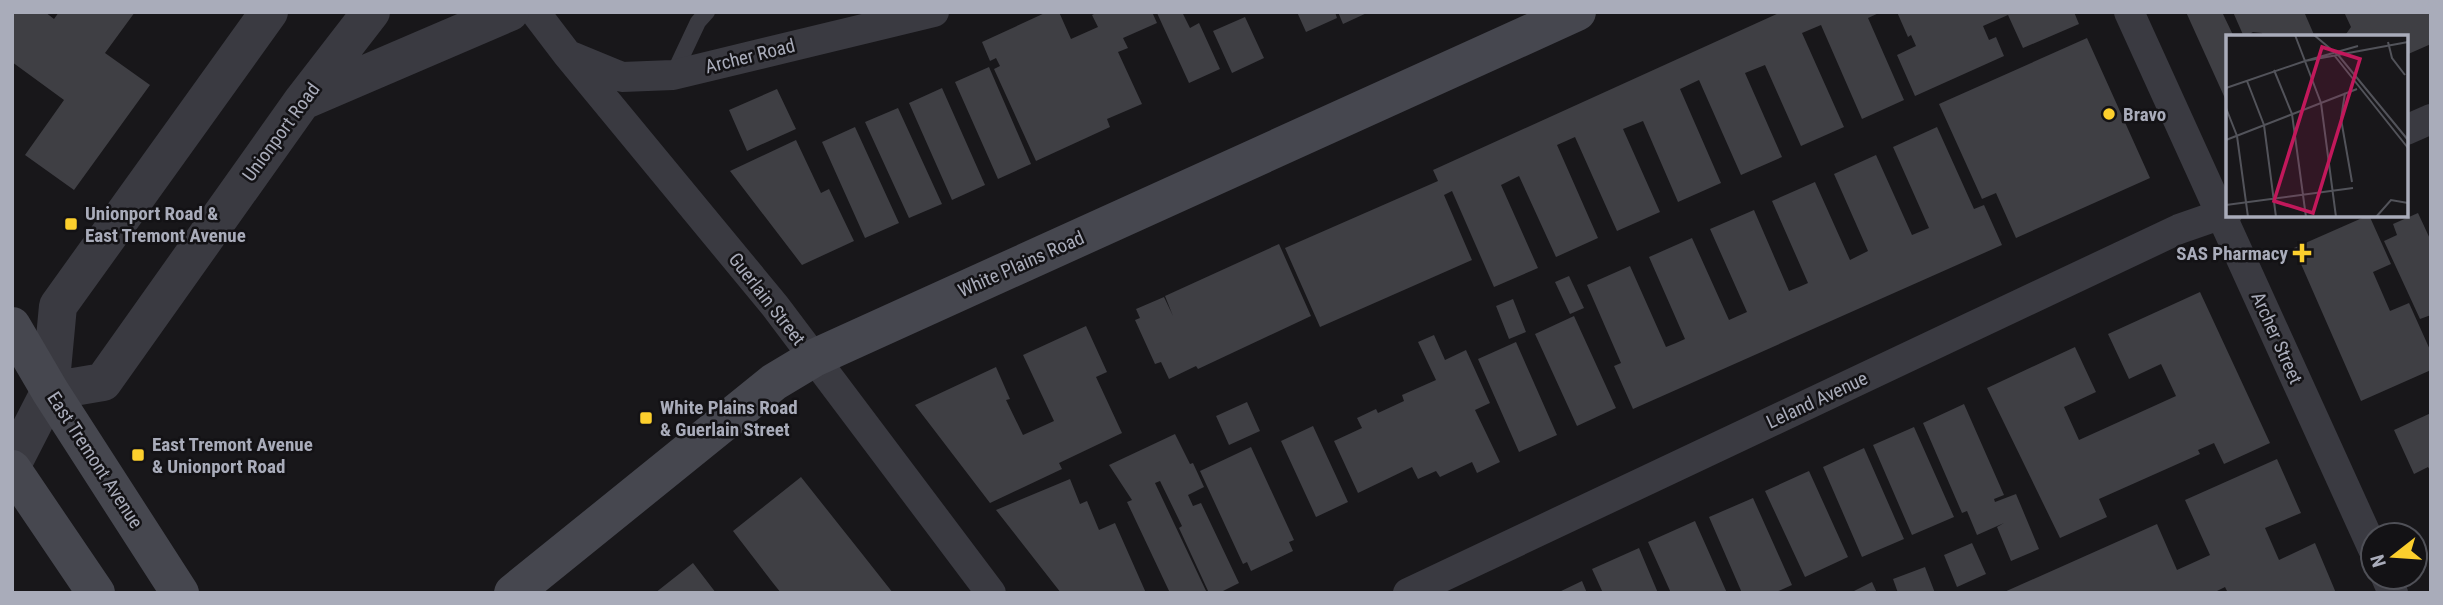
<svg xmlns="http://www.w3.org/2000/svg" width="2443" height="605" font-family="'Roboto Condensed',sans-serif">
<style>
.building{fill:#3f3f44}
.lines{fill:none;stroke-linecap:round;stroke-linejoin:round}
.service{stroke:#3a3a41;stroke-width:16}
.minor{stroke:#3a3a41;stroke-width:30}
.tertiary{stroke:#3a3a41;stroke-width:38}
.secondary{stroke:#46474f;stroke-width:38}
.poi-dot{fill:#fccf2d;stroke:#131215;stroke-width:2.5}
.labels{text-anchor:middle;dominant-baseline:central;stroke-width:5;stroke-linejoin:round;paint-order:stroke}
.street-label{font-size:19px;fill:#a9acba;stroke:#131215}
.poi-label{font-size:19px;font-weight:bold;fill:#a9acba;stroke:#131215;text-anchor:start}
.inset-road{fill:none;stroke:#52535a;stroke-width:2}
.view{fill:#c2185b;fill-opacity:0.15;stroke:#c2185b;stroke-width:3.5}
.inset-edge{fill:none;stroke:#a9acba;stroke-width:3.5}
</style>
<rect width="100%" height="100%" fill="#18171a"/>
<path class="building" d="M12,12H45L54,19L59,12H135L105,53L150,85L74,190L25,155L64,100L12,62Z
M1047,12H1059L1071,39L1098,27L1092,15L1098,12H1152L1157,23L1123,38L1128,48L1118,52L1142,104L1107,119L1110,127L1036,161L994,69L1000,66L996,58L990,61L982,42Z
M1160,12H1182L1190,28L1199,23L1220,69L1189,83L1157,13Z
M1297,12H1335L1337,18L1306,32Z
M1338,12H1369L1343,24Z
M1781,12H1881L1868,18L1904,100L1862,119L1821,25L1802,33L1844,127L1801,146L1765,65L1745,73L1782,157L1741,175L1699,80L1680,89L1721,183L1678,202L1643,121L1623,129L1660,212L1617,231L1575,137L1557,145L1598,238L1556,257L1519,176L1501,185L1538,268L1494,287L1452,191L1444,195L1472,260L1320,327L1285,248L1438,181L1433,170Z
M1897,12H2074L2079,24L2023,48L2008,15L1983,26L1989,40L1996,37L2004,56L1915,96L1897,55L1916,46L1911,35L1908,37Z
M2186,12H2222L2234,37H2228V105Z
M2233,12H2306L2305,14L2315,37H2263L2262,33L2253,32L2244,37Z
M2344,12H2431V44L2406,55V37H2340L2346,34L2351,27Z
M1245,17L1264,58L1232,73L1213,31Z
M2087,38L2150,178L2016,238L1996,193L1982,199L1939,104Z
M989,67L1031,164L998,179L955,82Z
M942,88L985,185L952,200L909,103Z
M777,89L796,129L747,151L729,110Z
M898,108L942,204L909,218L865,122Z
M855,127L899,223L865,238L822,142Z
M1937,127L1974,209L1984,205L2002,245L1633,409L1614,366L1621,363L1587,285L1630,266L1666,347L1676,343L1685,339L1649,257L1692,238L1729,320L1747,312L1710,229L1754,210L1789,291L1799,287L1808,283L1772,201L1815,182L1850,260L1868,251L1834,174L1876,155L1912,235L1929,228L1893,147Z
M796,140L821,193L829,189L854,241L802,265L730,171Z
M2418,213L2431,241V315L2420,319L2384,241L2397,235L2393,224Z
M2369,215L2391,264L2373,272L2390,311L2409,303L2431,352V370L2361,401L2294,248Z
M1279,244L1311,316L1198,369L1196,366L1169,379L1161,362L1155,364L1135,320L1140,318L1136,309L1164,297L1173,316L1165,296Z
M1569,276L1584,308L1570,314L1555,282Z
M2200,292L2270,443L2224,464L2214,443L2198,450L2200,454L2099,499L2107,517L2060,538L1987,388L2075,347L2096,392L2064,407L2079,440L2176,396L2161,364L2129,379L2108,334Z
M1513,299L1526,332L1509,339L1496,306Z
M1574,316L1616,408L1577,426L1535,334Z
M1086,326L1107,372L1096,377L1122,433L1059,463L1062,469L990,503L915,405L996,367L1010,399L1006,400L1023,435L1054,421L1023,355Z
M1434,335L1445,360L1466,350L1490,403L1475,410L1500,462L1477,473L1472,462L1440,477L1436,471L1418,479L1412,467L1358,493L1334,441L1362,428L1357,418L1376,409L1378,413L1404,401L1402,395L1436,380L1418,342Z
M1516,342L1557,435L1519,452L1478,359Z
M1247,402L1260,431L1229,445L1216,416Z
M1964,404L2004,495L1994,499L1995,502L2016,494L2039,549L2011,561L1997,527L2004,523L1977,535L1967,511L1962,513L1923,423Z
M2431,413V472L2428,467L2414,474L2394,430Z
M1313,426L1348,502L1316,517L1281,441Z
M1914,427L1954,517L1912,535L1873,445Z
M1175,434L1190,464L1193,463L1204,487L1188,495L1193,506L1201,503L1239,583L1219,593H1209L1179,528L1182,526L1160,481L1155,483L1207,593H1170L1127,502L1132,500L1109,465Z
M1251,447L1294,540L1289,542L1293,551L1251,571L1247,562L1243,564L1200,471Z
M1864,448L1904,539L1862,557L1823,467Z
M2277,459L2301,513L2265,528L2279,560L2315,543L2336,593H2228L2225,587L2213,593H2002L2157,524L2177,570L2210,555L2185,500Z
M1809,471L1848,557L1805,577L1765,491Z
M801,477L863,555L893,593H781L773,583L733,531Z
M1070,479L1080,504L1087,501L1099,530L1115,523L1146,593H1061L996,510Z
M1753,498L1792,585L1774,593H1742L1709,517Z
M1695,521L1727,593H1671L1648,542Z
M1972,543L1986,574L1957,587L1944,555Z
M1639,548L1658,593H1603L1592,569Z
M693,563L716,593H655Z
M1925,567L1935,593H1898L1893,579Z
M1582,581L1587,593H1557Z
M1872,582L1877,593H1850Z"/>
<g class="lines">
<path class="service" d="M673,75L698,22L707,12"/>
<path class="minor" d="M535,12L567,54L775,306L991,593
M2129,12L2373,549
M571,56L622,77L673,75L934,12
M2406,130L2431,119
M2386,577L2393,593
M1408,593L2179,229L2228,212"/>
<path class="tertiary" d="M305,100L510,12
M50,391L103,382L303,100L371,12
M12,465L50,391L58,306L269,12"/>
<path class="secondary" d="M12,326L50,391L180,593
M12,469L96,593
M513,593L774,382L814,358L1577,12"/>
</g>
<g class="poi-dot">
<circle cx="2109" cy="114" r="7"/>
<rect x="64" y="217" width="14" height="14" rx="3.5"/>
<path d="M2298.5 242.5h7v7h7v7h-7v7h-7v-7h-7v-7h7z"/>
<rect x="639" y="411" width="14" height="14" rx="3.5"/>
<rect x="131" y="448" width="14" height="14" rx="3.5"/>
</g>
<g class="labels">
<g class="street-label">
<text transform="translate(750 56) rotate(-14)">Archer Road</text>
<text transform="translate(281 132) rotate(-54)">Unionport Road</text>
<text transform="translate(1021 264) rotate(-24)">White Plains Road</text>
<text transform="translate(767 299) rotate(52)">Guerlain Street</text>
<text transform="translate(2277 338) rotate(66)">Archer Street</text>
<text transform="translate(1817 400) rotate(-25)">Leland Avenue</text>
<text transform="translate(95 460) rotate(57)">East Tremont Avenue</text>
</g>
<g class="poi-label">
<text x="2123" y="114">Bravo</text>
<text x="85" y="213">Unionport Road &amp;<tspan x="85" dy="22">East Tremont Avenue</tspan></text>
<text x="2288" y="253" text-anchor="end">SAS Pharmacy</text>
<text x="660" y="407">White Plains Road<tspan x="660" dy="22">&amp; Guerlain Street</tspan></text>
<text x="152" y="444">East Tremont Avenue<tspan x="152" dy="22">&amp; Unionport Road</tspan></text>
</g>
</g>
<g transform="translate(2226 35)">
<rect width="182" height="182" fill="#18171a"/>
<path class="inset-road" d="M69,0L95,68L110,182M88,0L113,21L182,105M162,7L166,23L179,40M108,20L182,113M79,26L132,11M48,35L66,79L80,182M21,46L38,90L50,182M0,53L79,26L182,7M119,58L115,84L126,147M0,73L11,101L22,182M0,105L131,54M0,170L127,153M150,182L165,165L182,168"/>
<path class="view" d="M96,12L134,24L87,178L48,166Z"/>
<rect width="182" height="182" class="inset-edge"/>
</g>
<rect width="2443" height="605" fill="none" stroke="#a9acba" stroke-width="28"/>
<g transform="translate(2394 556) rotate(253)"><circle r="33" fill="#131215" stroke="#4f5057" stroke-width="2"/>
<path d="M0-5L12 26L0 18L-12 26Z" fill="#fccf2d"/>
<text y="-10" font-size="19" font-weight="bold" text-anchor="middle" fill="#a9acba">N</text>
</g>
</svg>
